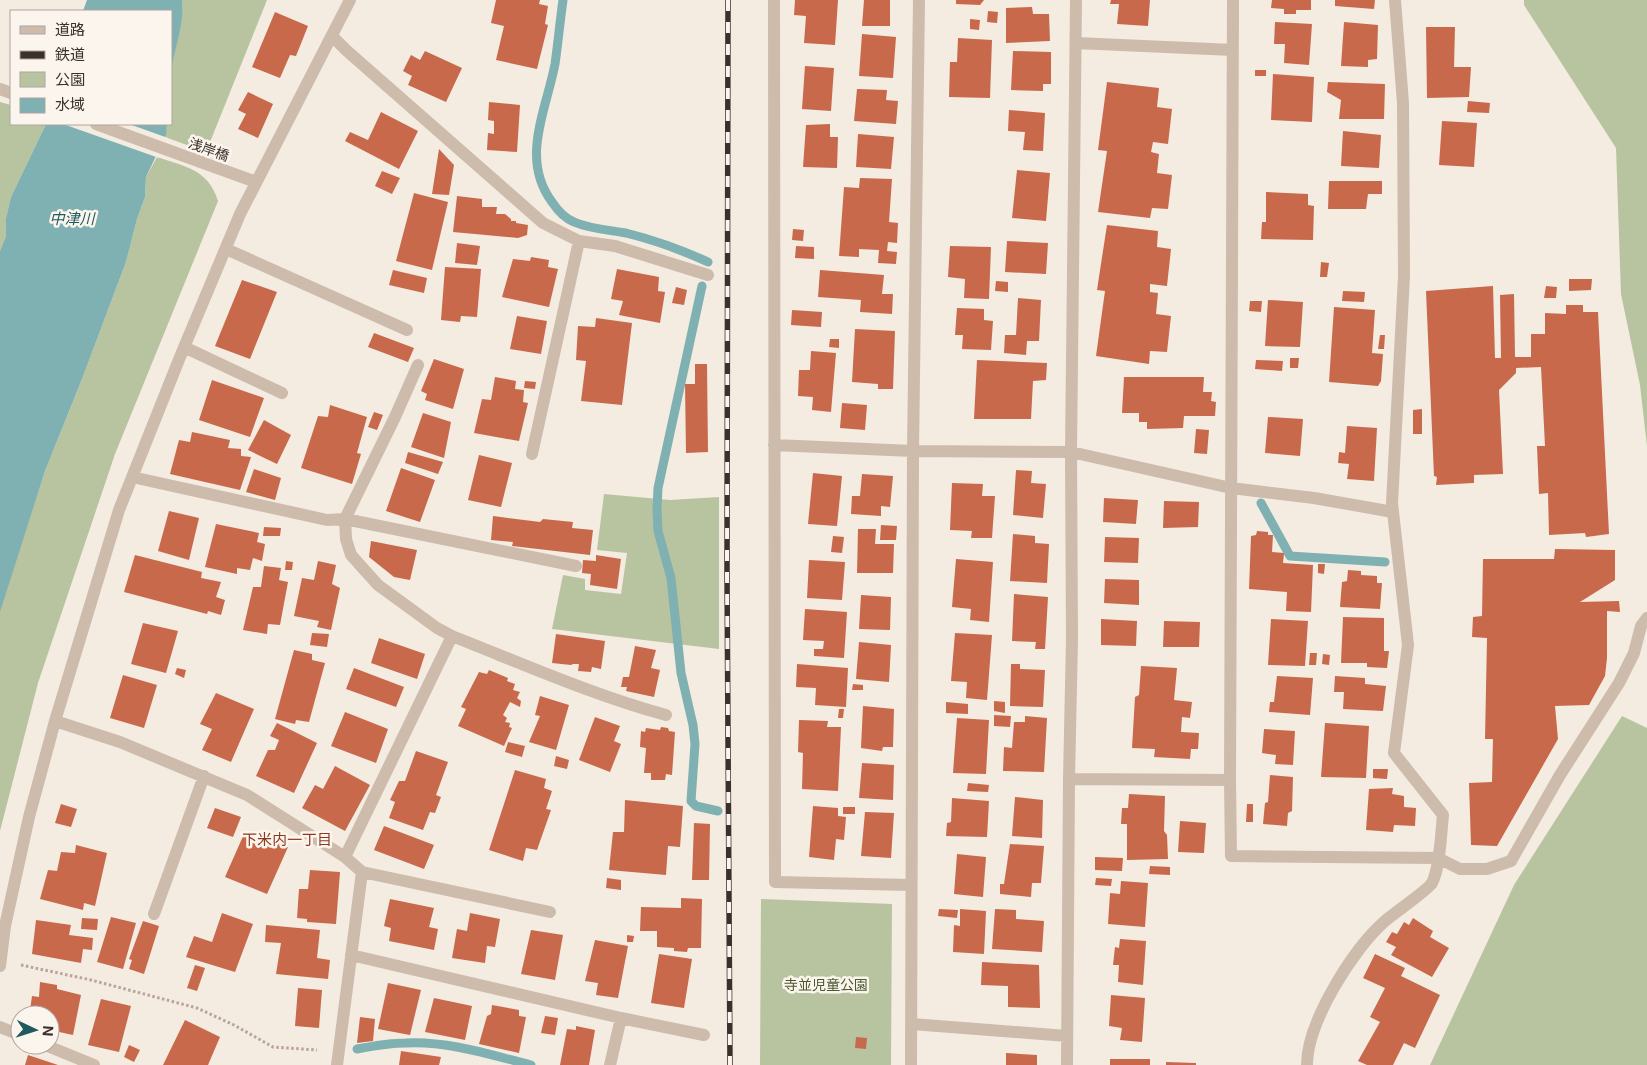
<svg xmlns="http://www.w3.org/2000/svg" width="1647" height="1065" font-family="Inter,'Noto Sans JP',sans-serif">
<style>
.green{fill:#b8c4a0}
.water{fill:#7fb0b2}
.pier{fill:#f4ebe1}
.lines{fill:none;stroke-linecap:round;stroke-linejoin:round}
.stream{stroke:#7fb0b2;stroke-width:9}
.building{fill:#c8694b}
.path{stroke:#b9a596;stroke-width:3;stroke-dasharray:2.5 2.5;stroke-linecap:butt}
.minor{stroke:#cdbbac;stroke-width:12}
.rail-casing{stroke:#3b302b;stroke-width:5.5}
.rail{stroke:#fbf5ee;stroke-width:4;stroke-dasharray:11;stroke-linecap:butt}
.labels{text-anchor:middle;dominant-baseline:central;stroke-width:5;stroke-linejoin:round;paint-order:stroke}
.street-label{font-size:14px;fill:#3b302b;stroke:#fbf5ee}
.park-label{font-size:14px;fill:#4a5a2e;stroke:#fbf5ee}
.water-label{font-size:15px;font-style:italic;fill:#1f5a5e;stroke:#fbf5ee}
.neighbourhood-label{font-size:15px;fill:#8c3b22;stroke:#fbf5ee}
</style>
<rect width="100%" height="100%" fill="#f4ebe1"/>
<path class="green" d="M182,0H267L206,152L165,137L167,124H171C171,103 170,82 172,61C175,41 184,21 182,0Z
M1524,0H1647V446L1640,385L1621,294L1616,148L1524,5Z
M0,102L11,105V124H46L11,197L6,218V236L0,251Z
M157,157C186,167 208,169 218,201L115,454L38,683L0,831V612L1,605L45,471L82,379L126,262L137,219L145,197L146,177Z
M604,494L670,500L719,497V649L552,629L563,575L585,579V590L621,594L627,553L597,550Z
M1622,716L1647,728V1065H1430L1514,885Z
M761,899L892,904L891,1065H760Z"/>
<path class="water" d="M87,0H182C185,25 173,50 171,74V11H83Z
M46,124H167L166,135L146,177L145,197L137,219L126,262L82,379L45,471L0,612V251L6,236V218L11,197Z"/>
<path class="pier" d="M63,124H129L168,138L159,158Z"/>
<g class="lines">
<path class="stream" d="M563,0C560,21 558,43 555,64C546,111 520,159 552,202C558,211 564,218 574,222C590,229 609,230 626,233C654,240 682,250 708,262
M702,286L658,488L657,510L658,531L671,578L681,673L693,725L695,744L691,801L696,806L718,811
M1261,503L1290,556L1385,562
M357,1049C373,1046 390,1043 406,1043C449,1041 491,1055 531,1065"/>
</g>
<path class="building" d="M496,0H540L539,4L548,6L545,24L548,25L537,69L496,60L504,26L491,23Z
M795,0H838L835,45L804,43L806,16L794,15Z
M864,0H890V26H862Z
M956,0H984L980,5L956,4Z
M1111,0H1150L1148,26L1117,24L1119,4H1110Z
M1272,0H1311V10H1296V14H1284V9L1271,8Z
M1335,0H1375L1374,9L1335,6Z
M1032,7L1033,14H1049L1050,41L1006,43V8Z
M988,11L998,12L997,23L987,22Z
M275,12L308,26L296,56L290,55L280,78L252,67Z
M970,19L980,20L979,30L970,29Z
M1275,22L1312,24L1309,65L1284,63L1285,44H1274Z
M1344,22L1378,25L1377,59L1368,60V67L1341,66Z
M1426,27H1455L1454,67H1471L1469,97L1427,98Z
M862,34L896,37L893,78L859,76Z
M958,38L992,40L990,98L949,97L950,62H957Z
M425,51L462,68L446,102L408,85L412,76L403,71L411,55L420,60Z
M1013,51L1051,52V84H1043V91L1011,90Z
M805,66L834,68L831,111L802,109Z
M1255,70H1266V76H1255Z
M1273,74L1314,77L1312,122L1271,120Z
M1107,82L1159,88L1157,107L1172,109L1168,144L1153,142L1151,152L1159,154L1157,173L1172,175L1168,209L1152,208L1150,218L1098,212L1107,151L1098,150Z
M1328,82L1385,84L1384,119H1339L1341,100L1327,92Z
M857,89L887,90L886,100L898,101L896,124L854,121Z
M248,92L273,104L258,138L238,129L246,114L238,110Z
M1468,101L1490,103L1489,113L1467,112Z
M489,102L520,105L517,152L487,150L488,133L494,134V121L488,120Z
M1009,110L1045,113L1043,151L1023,150L1025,132L1008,131Z
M381,112L418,131L399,169L345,141L350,132L368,140Z
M1442,121L1477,123L1474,167L1439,165Z
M830,124V137H838L837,168L803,167L806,125Z
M1343,131L1381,135L1379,168L1341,166Z
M858,134L894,137L891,169L856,167Z
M439,149L454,165L449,195L432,194Z
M1017,170L1050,173L1046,221L1012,218Z
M382,171L400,178L392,194L375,186Z
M860,178L892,179L889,222L898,223L897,243L888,242L887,251L897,252L896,264L878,263L879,250L859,249V257L839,256L844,187L859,188Z
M1329,181H1382V194H1368L1366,209H1328Z
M1266,192L1308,194V205L1314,206L1313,240L1261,239L1262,222H1266Z
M414,193L448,202L432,270L396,261Z
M457,196L482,199V207H497L496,214H505L511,219V221H516V223L528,225L527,235L518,238L453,232Z
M1107,225L1158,231L1157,247L1171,249L1167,286L1150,284V292L1158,293L1156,314L1171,316L1167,352L1150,351L1149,364L1096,356L1105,291L1097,290Z
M793,229L804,230L803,241L792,240Z
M1007,241L1048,243L1046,274L1005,272Z
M457,243L480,246L477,265L455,263Z
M796,246L814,247V259L795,258Z
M950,246L991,247L989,299L964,298L965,279L948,277Z
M531,257L549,260L548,267L558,269L549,307L502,297L513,259L530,261Z
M1321,262L1329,263L1327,277H1320Z
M445,267L481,269L477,317L461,316L460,322L441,320Z
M617,269L659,277L658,291L665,292L660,323L619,315L623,301L611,299Z
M393,270L427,278L424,293L389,285Z
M820,270L884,275L882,294H893L892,314L860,312L861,300L818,297Z
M1569,279H1592L1591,290L1569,291Z
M242,280L277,292L250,359L215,346Z
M996,281L1008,282V292L995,291Z
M1493,286L1495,358H1501L1500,295L1514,294L1515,357H1531V334H1545V313L1566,314V305H1583V312H1598L1609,534L1586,537L1585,533L1549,535L1548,493L1539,494L1537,446H1545L1541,367L1516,368V373L1499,390L1503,474L1474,475V483L1436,485L1437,477L1434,476L1426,291Z
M1546,286L1557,287L1556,298H1544Z
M676,287L687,290L684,305L672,303Z
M1343,291L1365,292L1364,302L1342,301Z
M1018,298L1041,300L1039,341H1027L1026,355L1004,353L1005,335H1016Z
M1268,300L1303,302L1300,347L1265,346Z
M1250,301H1262L1261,312L1249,311Z
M1334,307L1375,310L1372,353L1383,354L1381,381L1378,386L1329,382Z
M957,308L984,309V320L993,321L991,350L962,349L963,335H955Z
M792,310L822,312L821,327L791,325Z
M517,316L547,321L541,354L510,349Z
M596,318L632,323L622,405L581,401L586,361L576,360L578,326L595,327Z
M855,329L895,331L893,389H878V384L852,382Z
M374,333L414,348L408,362L368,347Z
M1380,335H1385L1384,349H1378Z
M830,339H839V348L829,347Z
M811,351L836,353L831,412L812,410L813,397L798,396L799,370H810Z
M1290,358H1299L1298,368H1290Z
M434,359L464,369L453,409L425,400L427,394L421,391Z
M977,360L1047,363L1046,380L1033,381L1031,419H974Z
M1256,360L1283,361L1282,371L1255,369Z
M695,364H707L708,452L686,453L685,384H695Z
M495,377L516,381L515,389L524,390L523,402L528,403L519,441L474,433L482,399L491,400Z
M1124,377H1204L1203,392H1212L1211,401L1216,402L1215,416H1184L1183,428L1147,429V422H1139V413H1122Z
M212,380L264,398L250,437L199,420Z
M525,381L536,382L535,389L524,388Z
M842,403L867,405L865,430L840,428Z
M330,405L367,417L357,453L361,454L352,484L301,468L318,416L328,417Z
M1422,409V434H1413V410Z
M374,412L383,415L377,430L368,427Z
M423,413L451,422L444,458L411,447Z
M1268,417L1303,419L1300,456L1265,453Z
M264,420L291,435L277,464L248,450Z
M1347,426L1377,428L1374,481L1347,479L1349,464L1338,463L1339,452L1345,453Z
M1196,429L1209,430L1207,454L1194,453Z
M192,432L230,440L228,448L241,449V456L251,457L240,490L170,474L179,440L190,442Z
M408,452L443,462L438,474L405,463Z
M479,455L512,463L501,507L468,500Z
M401,468L435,480L420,522L386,511Z
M254,469L281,478L275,500L246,492Z
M1016,470L1032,471L1031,483L1046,484L1043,518L1013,515Z
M813,473L842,476L837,526L808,524Z
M862,474L893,476L890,507L881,506V516L851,514L852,496H860Z
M952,483L983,484L982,496H995L992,538H971L972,531L950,530Z
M1104,498L1138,500L1136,524L1103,522Z
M1164,501L1199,502L1198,527L1163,528Z
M169,511L199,518L189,560L158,551Z
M493,516L540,522L543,519L573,522L572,528L593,530L590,555L512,546L513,542L491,540Z
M216,524L259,533L257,542L265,544L262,561L253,558L250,570L237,568V574L205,567Z
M881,525L897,526L896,540H880Z
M264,527L281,528L280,536H263Z
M858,529H876L875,544H894L893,573H857Z
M1257,531L1268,532V535H1273L1272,552L1284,553L1283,563L1313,565L1311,612L1286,611L1287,592L1249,589L1251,536L1256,535Z
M1013,534L1035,536V543L1049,544L1047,583L1010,581Z
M833,536L844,537L842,553L831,552Z
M1105,537L1139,538L1138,563L1104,562Z
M371,541L417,550L410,580L394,577L369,557Z
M1555,549L1615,550V580L1580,602L1619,601L1620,612L1607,611V658L1605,676L1589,705L1555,706L1558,739L1497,846L1471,845L1469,783L1492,782L1493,739H1485L1487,638L1472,637L1473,617L1482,616L1483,559H1554Z
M135,555L202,572L201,578L221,582L216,597L225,600L221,615L208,611L207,614L124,592Z
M596,555L621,559L617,589L590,585L591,574L582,573L583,560L596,561Z
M956,559L993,562L989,622L970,620L971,609L952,607Z
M809,560L845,562L842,600L807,598Z
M286,561L293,562L292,570H285Z
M318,561L336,565L332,584L340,588L331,630L317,627L319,621L294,616L302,578L314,580Z
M1318,564H1325L1324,574L1318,573Z
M264,566L281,568L279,580L288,582L280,625L268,624L267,634L243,630L253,587H261Z
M1348,570L1361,571V575L1377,576V583H1382L1380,609L1340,607L1342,582L1347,581Z
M1105,579L1139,580V605L1104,603Z
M1014,594L1048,597L1045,649H1035L1036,642L1012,641Z
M861,595L891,597L890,630L859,629Z
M805,609L847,612L844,658L814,656V649H823L824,641L803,640Z
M1343,617L1384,618V651H1389L1387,668L1367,667V663H1341Z
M1101,619L1137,621L1136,646L1101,645Z
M1271,619L1308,621L1305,666L1268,665Z
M1164,621L1200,622L1199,647H1163Z
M143,623L178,631L166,673L131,664Z
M312,633L329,634L327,647L310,645Z
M955,633L992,635L987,700L966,698L967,682L951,681Z
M556,634L605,641L601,669L592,667L591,672L578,671L579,664H573L571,665L552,663Z
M379,638L425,654L417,679L371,663Z
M859,642L891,645L889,682L856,679Z
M635,646L656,650L651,668L660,670L654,697L626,691L627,687H621L623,677H629Z
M294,650L312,654V660L325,663L309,722L296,720L295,724L275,719Z
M1310,653H1317L1316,665H1309Z
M1323,654L1330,655L1329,665L1322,664Z
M797,664L848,668L846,707L815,705L816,688L796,687Z
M1011,664H1020V669L1045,670L1043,707L1010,706Z
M1141,666L1177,668L1174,700L1192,702L1190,718L1182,717L1181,732L1199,733L1198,749H1191L1190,759L1154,757L1155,749L1132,748L1135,697L1139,695Z
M177,668L186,670L184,678L175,674Z
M354,668L404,687L396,707L346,689Z
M489,670L508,678L507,681L515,684L513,690L520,692L517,698L521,701L520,707L510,702L503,715L507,718L505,722L510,723L509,727L512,728L504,746L458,726L466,709L461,707L479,672L487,674Z
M123,675L157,685L144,728L110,718Z
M1277,676L1313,678L1310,715L1269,712L1270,702H1274Z
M1335,676L1365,678V684L1386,686L1383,711L1343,709L1344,692H1334Z
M853,684L863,685V690H852Z
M216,693L254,709L231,762L202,750L212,729L200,724Z
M540,696L569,705L556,750L529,742L540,716L535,715Z
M994,701L1005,702V713L994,711Z
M946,702L968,704V714L946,713Z
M863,706L894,709L893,747H883L882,751L861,748Z
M839,709H844L843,718H838Z
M345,712L388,729L376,763L331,746Z
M994,715L1011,716L1010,727L994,726Z
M1025,716L1047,718L1044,772L1003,771L1004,747L1012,748L1014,722H1025Z
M595,717L620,726L614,741L621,744L610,772L579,760Z
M957,718L989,720L986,774L953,773Z
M799,720L828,721L827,727H841L838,791L802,789L803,753L798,752Z
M277,723L317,743L294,793L256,776L268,750H275L279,740L270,736Z
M1325,723L1369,726L1366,778L1321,777Z
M661,727L668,728L669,731L675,732L672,775L666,774L665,780H651V773H644L646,748L640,747L641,731L645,732L646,728L660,730Z
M1264,729L1295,731L1293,765L1275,764L1276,755L1262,753Z
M508,742L525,746L522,757L505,752Z
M416,751L448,762L436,795L441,797L435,813L430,812L423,830L389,818L395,802L390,800L399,781H405Z
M556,756L569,760L567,769L554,766Z
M862,763L894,765L893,800L859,798Z
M335,766L370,785L345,831L302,808L315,785L323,789Z
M1373,769H1388L1387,779L1373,778Z
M515,770L546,779L544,788L552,791L546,809L551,810L537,850L526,848L523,861L489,850Z
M1270,775L1293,777L1292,811L1288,813L1287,826L1263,824L1265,803L1268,802Z
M968,783L989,785L988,792L967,791Z
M1393,788L1392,794L1404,796V807L1416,808L1415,826L1394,825L1393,832L1366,830L1369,789Z
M1129,794L1165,796L1164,831L1167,835L1168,859L1127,860V824H1121L1122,808H1128Z
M1015,797L1043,800L1042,838L1012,836Z
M952,798L989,801L987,837L946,836L947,823L951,822Z
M625,800L683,806L680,847L668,846L666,875L609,870L613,832H624Z
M61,804L77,809L71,827L55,823Z
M1247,804H1253V822H1246Z
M813,806L838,808V816L846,817L844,840L836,839L834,860L809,857Z
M843,807H855V814H843Z
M215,808L241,817L233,837L207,828Z
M865,812L894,813L891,858L861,856Z
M1180,821L1206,823L1204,853L1178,852Z
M694,823L710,824L709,880H692Z
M384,826L434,845L424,869L374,850Z
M244,834L265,843L268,837L288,847L267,894L225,877Z
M1010,844L1044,846L1041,883H1032L1031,897L1000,894V884H1004Z
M76,845L107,853L95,906L84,903L83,910L40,899L48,870L57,871L61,852L75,853Z
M957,854L986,857L983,897L954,894Z
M1095,857L1123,858L1122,871L1095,870Z
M1150,866L1170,867V875L1149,874Z
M310,870L340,872L336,924L307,922V919L297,918L299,889H308Z
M607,878L621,880V890L606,888Z
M1096,878L1112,879L1111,886L1095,885Z
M1121,881L1148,883L1145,927L1108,924L1110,893L1120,894Z
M681,898L702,899L701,948H688L687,952L674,951V948L657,947V931H640L641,907L681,908Z
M390,899L434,908L429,927L438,929L434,950L389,941L391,928L384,926Z
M939,909L958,910L957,918L938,916Z
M960,909L986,911L984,954L953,952L954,925L960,926Z
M995,909L1016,910V919L1044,921L1042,952L992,949Z
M222,913L253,924L235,972L186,957L194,936L212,942Z
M470,913L500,919L495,947L487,946L485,963L452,958L457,929L467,931Z
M111,917L136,923L123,969L97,962Z
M82,918L98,919L97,930L81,929Z
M1413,918L1433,931L1430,937L1449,948L1432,977L1391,955L1396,947L1386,942L1392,932L1397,934L1404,922L1409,925Z
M36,920L71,925L69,935L93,938L92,950L83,949L81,963L32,954Z
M143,921L159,926L144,974L129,969L132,960L129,959Z
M266,925L320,930L317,958L330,960L328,979L276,974L281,943L265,942Z
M531,930L563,935L555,980L521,974Z
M627,935L634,936L633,942H627Z
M1120,939L1146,941L1143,985L1118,982L1119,965H1113L1115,947L1119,948Z
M595,940L628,946L618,998L596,995L598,983L585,981Z
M659,954L692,959L684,1008L651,1003Z
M1375,954L1405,968L1401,976L1440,995L1415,1048L1404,1043L1393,1065H1367L1358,1061L1380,1022L1370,1017L1385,988L1363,978Z
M982,962L1039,965L1040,1008L1008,1007V986L981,985Z
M195,965L205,968L197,991L187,988Z
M40,982L57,985V989L81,995L73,1035L50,1030V1015H41L42,1012L30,1010L32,996L39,997Z
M388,983L421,990L410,1035L378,1029Z
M298,988L322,990L319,1028L295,1026Z
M1111,995L1145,998L1142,1042L1120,1040L1122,1028L1109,1026Z
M434,998L472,1006L465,1040L425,1032Z
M101,999L131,1006L119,1052L88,1045Z
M492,1005L519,1010V1016L526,1017L519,1053L479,1044L487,1016L491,1014Z
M545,1016L558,1018L555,1035L541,1033Z
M360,1017L375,1019L373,1041L357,1043Z
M185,1020L220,1037L208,1065H163Z
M576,1026L595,1030L589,1065H560L567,1029L576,1030Z
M856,1037L867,1038L866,1049L855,1048Z
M129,1045L140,1050L134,1062L124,1057Z
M401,1051L441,1057L439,1065H399Z
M1006,1053L1037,1055V1065H1006Z
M28,1055L58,1065H25Z
M1110,1059H1150V1065H1110Z
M1166,1062L1196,1063V1065H1166Z"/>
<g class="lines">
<path class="path" d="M21,965L91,980L197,1008L234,1025L273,1047L317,1050"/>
<path class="minor" d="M774,0L775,882L911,885
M1233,0L1230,780L1231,856L1438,858L1460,869H1487L1511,861L1560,775L1619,683L1634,653L1641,626L1647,618
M332,36L346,50L543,223L579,241L615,246L708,275
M1076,43L1233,50
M0,89L11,93
M96,124L256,182
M226,249L407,330
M184,347L282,393
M774,445L913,451L1071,452L1231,488L1314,498L1393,512
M532,454L579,241
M132,477L327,520L345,519L576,566
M452,636C523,664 593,695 666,715
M55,721L120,742L247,795L345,857L362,872L550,912
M1069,779L1230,780
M345,857L452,636L437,628L378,585L351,555L346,539L345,519L395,417L418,365
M154,914L204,776
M351,955L621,1018L704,1035
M0,966L5,926L29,817L55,721L119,510L180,357L240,214L350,0
M912,1024L1067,1036
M0,1027L20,1035
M45,1045L94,1065
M337,1065L362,872
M610,1065L621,1018
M911,1065L913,451L919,0
M1067,1065L1069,779L1072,639L1071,452L1076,0
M1307,1065C1307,1022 1353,949 1385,921C1394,913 1428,890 1432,883C1440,868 1441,833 1443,815L1394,753L1408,645L1392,503L1404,276L1403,103L1395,0"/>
<defs>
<path id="rail" d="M728,0L727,572L730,1065"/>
</defs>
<use href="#rail" class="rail-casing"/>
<use href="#rail" class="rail"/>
</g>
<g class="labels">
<g class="street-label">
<text transform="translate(209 149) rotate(20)">浅岸橋</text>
</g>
<g class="park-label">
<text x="826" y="984">寺並児童公園</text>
</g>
<g class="water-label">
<text x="72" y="218">中津川</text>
</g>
<g class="neighbourhood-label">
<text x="287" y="839">下米内一丁目</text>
</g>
</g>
<rect x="10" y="10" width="162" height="115" fill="#fbf5ee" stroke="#aea6a0"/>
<rect x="20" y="26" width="25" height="8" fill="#cdbbac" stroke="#aea6a0"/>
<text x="55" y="35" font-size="15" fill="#3b302b">道路</text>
<rect x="20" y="51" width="25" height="8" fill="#3b302b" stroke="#aea6a0"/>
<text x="55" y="60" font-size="15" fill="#3b302b">鉄道</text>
<rect x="20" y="72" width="25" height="15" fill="#b8c4a0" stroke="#aea6a0"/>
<text x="55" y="85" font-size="15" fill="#3b302b">公園</text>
<rect x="20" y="98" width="25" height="15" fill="#7fb0b2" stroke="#aea6a0"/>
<text x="55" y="110" font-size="15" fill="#3b302b">水域</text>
<g transform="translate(35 1030) rotate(94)"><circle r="24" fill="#fbf5ee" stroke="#aea6a0"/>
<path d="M0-4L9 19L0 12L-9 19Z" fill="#1f5a5e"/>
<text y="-8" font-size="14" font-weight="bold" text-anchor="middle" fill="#3b302b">N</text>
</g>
</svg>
